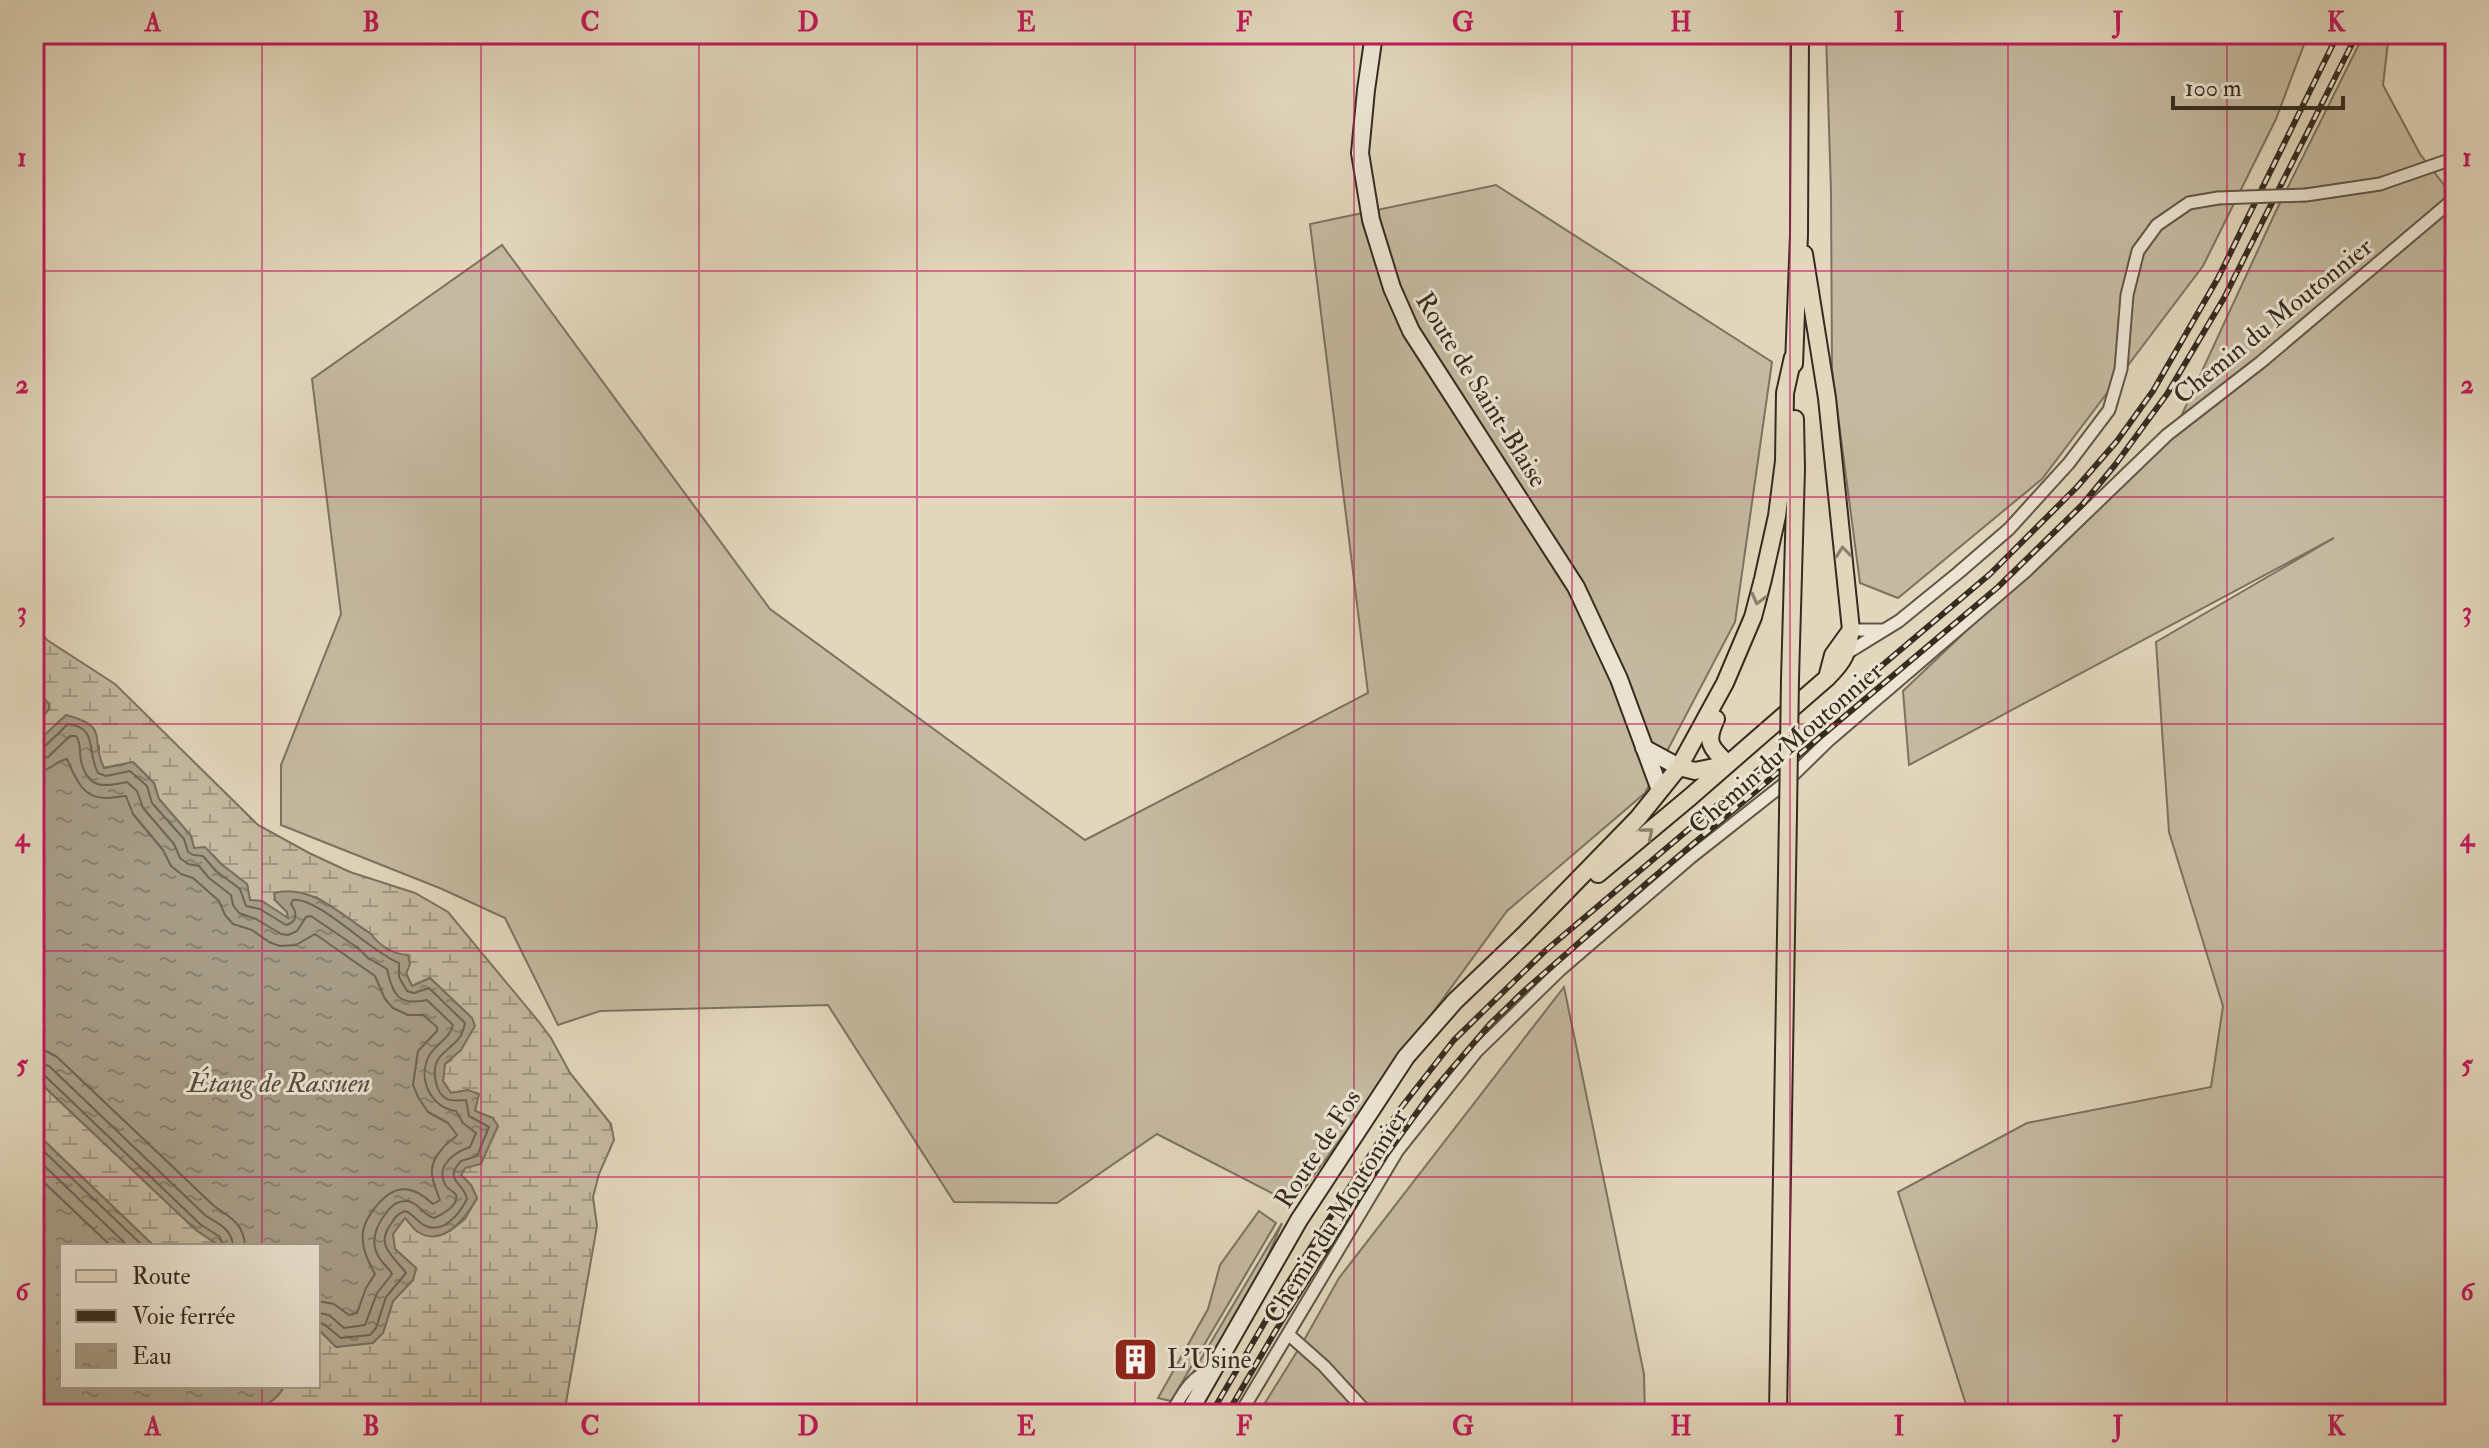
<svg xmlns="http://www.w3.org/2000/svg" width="2489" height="1448" font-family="'IM FELL Double Pica',serif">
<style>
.grass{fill:#c5baa1;stroke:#7d7260;stroke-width:2}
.wetland{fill:url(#wetland-marsh);stroke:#7d7260;stroke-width:2}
.water{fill:url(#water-ripples);stroke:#796f5d;stroke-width:2}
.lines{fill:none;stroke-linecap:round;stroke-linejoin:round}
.shore{stroke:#6e6453;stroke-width:2}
.street-casing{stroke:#605646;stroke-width:15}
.secondary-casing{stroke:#352b1f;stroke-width:20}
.primary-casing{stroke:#352b1f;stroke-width:20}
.street{stroke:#ece5d3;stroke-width:11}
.secondary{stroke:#ece5d3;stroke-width:16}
.primary{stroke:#e2d7bc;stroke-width:16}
.rail-casing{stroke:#352b1f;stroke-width:6}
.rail{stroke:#ece5d3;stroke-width:3;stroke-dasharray:9;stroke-linecap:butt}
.street-bridge-casing{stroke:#605646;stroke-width:15;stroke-linecap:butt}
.primary-bridge-casing{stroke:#352b1f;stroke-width:20;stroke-linecap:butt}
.street-bridge{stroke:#ece5d3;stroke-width:11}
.primary-bridge{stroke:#e2d7bc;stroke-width:16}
.oneway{stroke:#8c816e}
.grid{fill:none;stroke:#c2185b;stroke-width:2;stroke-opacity:0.55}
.labels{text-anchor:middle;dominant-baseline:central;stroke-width:6;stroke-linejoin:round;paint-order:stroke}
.street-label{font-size:26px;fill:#352b1f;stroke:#ece5d3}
.poi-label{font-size:26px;fill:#352b1f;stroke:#ece5d3;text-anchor:start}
.water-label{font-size:28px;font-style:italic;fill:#574d3e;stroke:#ece5d3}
.neatline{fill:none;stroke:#c2185b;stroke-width:3}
.grid-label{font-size:26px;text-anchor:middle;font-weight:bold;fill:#c2185b}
</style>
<defs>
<pattern id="wetland-marsh" width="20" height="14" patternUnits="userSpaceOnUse" patternTransform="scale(2)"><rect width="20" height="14" fill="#c5baa1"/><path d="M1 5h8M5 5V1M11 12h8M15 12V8" fill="none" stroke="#a19783"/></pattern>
<pattern id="water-ripples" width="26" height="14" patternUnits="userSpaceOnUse" patternTransform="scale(2)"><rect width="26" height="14" fill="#a79d87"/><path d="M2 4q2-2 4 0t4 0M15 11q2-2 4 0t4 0" fill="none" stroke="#89806e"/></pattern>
</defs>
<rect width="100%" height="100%" fill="#e2d7bc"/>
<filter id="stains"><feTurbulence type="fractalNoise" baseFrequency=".0025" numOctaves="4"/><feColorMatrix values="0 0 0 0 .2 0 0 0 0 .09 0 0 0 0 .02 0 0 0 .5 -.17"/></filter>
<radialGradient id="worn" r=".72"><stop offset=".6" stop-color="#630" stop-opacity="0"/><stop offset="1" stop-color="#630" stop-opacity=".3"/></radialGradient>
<path class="grass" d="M1826,34H2308L2276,119L2203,266L2042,479L1898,598L1860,583L1832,370L1831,191Z
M2364,34H2389L2383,85L2420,154L2455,199V1414H1969L1898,1192L2027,1123L2211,1087L2223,1006L2169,832L2156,642L2334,538L1909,765L1903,691L2173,434L2275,213Z
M1496,185L1772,362L1735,622L1645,793L1507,911L1293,1204L1157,1134L1057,1203L954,1202L828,1005L600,1011L558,1025L505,918L442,889L281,825V765L341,614L312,379L502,245L770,609L1085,840L1368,693L1310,224Z
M1564,987L1644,1374L1645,1414H1258L1303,1342L1339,1278Z
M1259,1211L1276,1223L1171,1401L1158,1398L1208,1309L1220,1265Z
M1282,1223C1261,1273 1232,1345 1189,1379Z"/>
<path class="wetland" d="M34,625L47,640L115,684L258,825L309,853L350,872L415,893L448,912L539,1022L551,1038L570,1073L611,1124L614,1140L599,1174L593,1197L597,1226L564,1414H236C255,1406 274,1407 284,1386H318V1329L337,1347L383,1333L393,1301L413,1280L416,1268L395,1249L392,1235L405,1218L450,1231L465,1219L477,1198L471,1185L461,1175L493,1118L475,1111L476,1103L468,1090L451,1093L443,1081L445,1064L451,1060L472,1018L430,978L412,986L398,955L377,943L371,934L316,897L275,900L287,912L289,919L250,900L247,884L221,864L213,855L194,848L191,836L159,799L154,783L133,762L104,768L99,757V746L66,715L34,745V726L49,709V704L34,688Z
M34,1077L196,1230L220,1246H154L34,1131Z"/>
<path class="water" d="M34,688L49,704V709L34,726Z
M66,715C111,727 89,737 104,768L133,762L154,783L159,799L191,836L194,848L205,847L221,864L247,884L250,900L262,901L288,918L287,912L275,900L274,893C311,883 341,915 371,934C380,946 393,954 408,955L410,964L406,974L412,986L430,978L472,1018L475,1026L461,1050L445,1064L443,1081L451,1093L468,1090L479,1094L475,1111L493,1118L498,1126L481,1164L465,1168L461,1175L471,1185L477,1198C466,1217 444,1248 418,1232C413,1229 409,1222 405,1218L393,1234L395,1249L416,1268L413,1280L393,1301L383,1333L373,1343L336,1347L318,1329V1246H220L196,1230L34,1077V745Z
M34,1131L154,1246H62V1386H284C274,1408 255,1406 236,1414H34Z"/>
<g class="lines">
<path class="shore" d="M34,750L42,749L68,724C99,728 86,751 98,773L106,776L130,771L147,786L152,803L184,839L188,852L193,855L203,856L216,871L240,889L246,906L260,909L286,925C298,922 297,912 291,904L293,900C317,896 372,953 399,963V977L407,991L414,993L429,988L465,1023C461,1044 449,1045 439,1058C431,1069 435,1093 447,1099C452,1102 461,1100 466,1100L469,1116L489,1127L477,1156L461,1161C443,1181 463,1181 467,1199C460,1213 444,1234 426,1226C418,1223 414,1214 405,1211C397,1214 395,1217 391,1224C374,1246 395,1257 406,1273L386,1297L376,1328L370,1335L341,1338L325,1325L318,1323
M34,760L48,757L70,736H76C82,745 79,752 81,761C88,790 105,787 127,782L137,791L143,808L174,844L180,858L188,864L199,866L209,878L231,895L233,905L239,913L256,919L281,934L288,935L297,931L306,917L311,916L358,948L368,958L387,969C393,996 399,1006 427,1000L453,1025C449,1040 436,1043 429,1056C417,1079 431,1108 456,1111L463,1123L476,1133L470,1147C455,1152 434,1166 446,1186C449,1190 454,1191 456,1195C459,1206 441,1215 434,1218C423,1215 419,1203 408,1201C398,1200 392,1205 386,1213C376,1226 369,1243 380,1259C384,1265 389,1268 392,1274L377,1293L365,1325L344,1328L329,1315L318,1313
M34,773C50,772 55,761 67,759C75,777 82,799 107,798C114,798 120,796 126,796L133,814L163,850L171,866L181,874L193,878L219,901L225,915L233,924L252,930L269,942L280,946L296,945L315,934L375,976L385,999L393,1008L408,1015H423L437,1027V1031L418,1051L413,1085L418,1097L428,1112L448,1123L457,1135C453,1140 446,1143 442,1149C425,1168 433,1181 440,1200L433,1204C411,1183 393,1184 374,1209C369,1216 364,1223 363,1232C361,1248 368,1261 375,1274L366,1288L357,1313L349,1315L334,1304L318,1301
M34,1049L46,1051L57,1057L214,1206C230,1217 244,1224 245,1246
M34,1062L49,1066L206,1216C219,1224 232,1229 233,1246
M34,1072L43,1074L200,1224L220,1237L223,1246
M34,1142L143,1246
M34,1156L128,1246
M34,1173L111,1246"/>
<defs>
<path id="street" d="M2306,195L2380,184L2455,158
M1851,630H1884
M1847,653L1899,621L1958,573L2009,529L2069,463L2109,410L2121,369L2127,295L2138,251L2157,225L2189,203L2218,198
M1288,1334L1324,1366L1368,1414
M1171,1414C1182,1395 1191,1375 1214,1369
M1240,1414L1398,1150L1476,1052L1561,969L1690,858L1785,783L1829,740L2026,571L2167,435L2261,362L2455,198"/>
<path id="secondary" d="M1374,34L1366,90L1360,153L1371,220L1392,288L1411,331L1576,587L1619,679L1660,790
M1644,748L1679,767
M1188,1414L1299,1220L1406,1057L1455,1001L1523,936"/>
<path id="primary" d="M1804,254L1827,398L1851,630
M1794,364L1799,235L1800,34
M1790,679L1796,469L1795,419
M1716,719C1705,742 1710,747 1728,764
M1679,767L1695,771L1724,765
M1598,874L1689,798L1827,678C1845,660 1847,654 1851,630L1833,655L1827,678
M1523,936L1638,818L1679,767L1725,683L1753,617L1763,579L1777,516L1784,461L1785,393L1793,357
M1778,1414L1788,814"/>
</defs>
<use href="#street" class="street-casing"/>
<use href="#secondary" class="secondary-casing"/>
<use href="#primary" class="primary-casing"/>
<use href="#street" class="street"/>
<use href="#secondary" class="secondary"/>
<use href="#primary" class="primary"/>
<defs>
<path id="rail" d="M1211,1414L1286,1286L1374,1149L1400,1109L1454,1040L1545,951L1990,574L2077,487L2117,441L2153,391L2218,278L2338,34
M1227,1414L1276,1330L1387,1154L1431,1093L1490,1024L1524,991L1648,882L1998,587L2082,505L2115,465L2167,394L2224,298L2357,34"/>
</defs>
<use href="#rail" class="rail-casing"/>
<use href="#rail" class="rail"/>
<defs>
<path id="street-bridge" d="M2218,198L2306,195"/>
<path id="primary-bridge" d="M1788,814L1790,679"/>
</defs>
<use href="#street-bridge" class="street-bridge-casing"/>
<use href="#primary-bridge" class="primary-bridge-casing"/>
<use href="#street-bridge" class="street-bridge"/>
<use href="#primary-bridge" class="primary-bridge"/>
</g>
<defs><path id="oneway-chevron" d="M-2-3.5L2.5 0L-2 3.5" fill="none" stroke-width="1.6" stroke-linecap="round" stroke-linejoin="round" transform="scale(2)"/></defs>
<g class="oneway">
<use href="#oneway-chevron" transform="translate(1843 552) rotate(-96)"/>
<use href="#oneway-chevron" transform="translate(1758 599) rotate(105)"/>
<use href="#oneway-chevron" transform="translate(1648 833) rotate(-40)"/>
</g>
<path class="grid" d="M262,34V1246M481,34V1414M699,34V1414M917,34V1414M1135,34V1414M1354,34V1414M1572,34V1414M1790,34V1414M2008,34V1414M2227,34V1414M34,271H2455M34,497H2455M34,724H2455M34,951H2455M34,1177H2455M262,1386V1414"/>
<defs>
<symbol id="building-square" viewBox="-11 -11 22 22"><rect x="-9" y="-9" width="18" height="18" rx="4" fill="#8f2418" stroke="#ece5d3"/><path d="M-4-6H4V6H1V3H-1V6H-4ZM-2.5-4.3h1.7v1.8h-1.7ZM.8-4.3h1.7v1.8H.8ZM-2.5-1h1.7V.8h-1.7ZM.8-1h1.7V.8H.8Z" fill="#fff"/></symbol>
</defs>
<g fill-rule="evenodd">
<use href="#building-square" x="1110" y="1334" width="51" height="51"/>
</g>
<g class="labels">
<g class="street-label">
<text transform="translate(2273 321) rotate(-39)">Chemin du Moutonnier</text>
<text transform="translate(1481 390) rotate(58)">Route de Saint-Blaise</text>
<text transform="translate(1786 748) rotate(-41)">Chemin du Moutonnier</text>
<text transform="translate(1318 1149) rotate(-57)">Route de Fos</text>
<text transform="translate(1336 1216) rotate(-58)">Chemin du Moutonnier</text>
</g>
<g class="poi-label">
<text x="1167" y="1360">L'Usine</text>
</g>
<g class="water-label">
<text x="279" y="1083">Étang de Rassuen</text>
</g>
</g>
<rect width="2489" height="1448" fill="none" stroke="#e2d7bc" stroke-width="88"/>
<rect x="60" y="1244" width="260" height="144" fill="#ece5d3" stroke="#a39b8b" stroke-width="2"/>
<rect x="76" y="1270" width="40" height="12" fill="#e2d7bc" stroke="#a39b8b" stroke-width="2"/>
<text x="132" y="1284" font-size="24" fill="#352b1f">Route</text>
<rect x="76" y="1310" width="40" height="12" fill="#352b1f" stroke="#a39b8b" stroke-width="2"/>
<text x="132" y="1324" font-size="24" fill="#352b1f">Voie ferrée</text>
<rect x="76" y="1344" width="40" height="24" fill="url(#water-ripples)" stroke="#a39b8b" stroke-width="2"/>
<text x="132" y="1364" font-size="24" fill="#352b1f">Eau</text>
<path d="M2173 96v12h170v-12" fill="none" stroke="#352b1f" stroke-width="4"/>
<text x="2185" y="96" font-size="24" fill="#352b1f" stroke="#ece5d3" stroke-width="6" paint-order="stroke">100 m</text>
<rect x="44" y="44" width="2401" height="1360" class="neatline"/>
<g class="grid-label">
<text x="153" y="31">A</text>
<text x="371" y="31">B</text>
<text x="590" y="31">C</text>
<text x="808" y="31">D</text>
<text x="1026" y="31">E</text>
<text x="1244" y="31">F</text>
<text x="1463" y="31">G</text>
<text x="1681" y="31">H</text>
<text x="1899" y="31">I</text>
<text x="2118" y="31">J</text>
<text x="2336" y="31">K</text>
<text x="22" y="166">1</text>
<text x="2467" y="166">1</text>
<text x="22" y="393">2</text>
<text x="2467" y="393">2</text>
<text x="22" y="620">3</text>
<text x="2467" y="620">3</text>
<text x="22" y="846">4</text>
<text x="2467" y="846">4</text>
<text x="22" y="1073">5</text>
<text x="2467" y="1073">5</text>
<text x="22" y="1300">6</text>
<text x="2467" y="1300">6</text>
<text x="153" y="1435">A</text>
<text x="371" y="1435">B</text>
<text x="590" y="1435">C</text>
<text x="808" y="1435">D</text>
<text x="1026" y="1435">E</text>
<text x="1244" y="1435">F</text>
<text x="1463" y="1435">G</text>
<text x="1681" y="1435">H</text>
<text x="1899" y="1435">I</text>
<text x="2118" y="1435">J</text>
<text x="2336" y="1435">K</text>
</g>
<rect width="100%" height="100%" filter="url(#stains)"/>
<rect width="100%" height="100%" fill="url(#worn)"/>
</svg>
